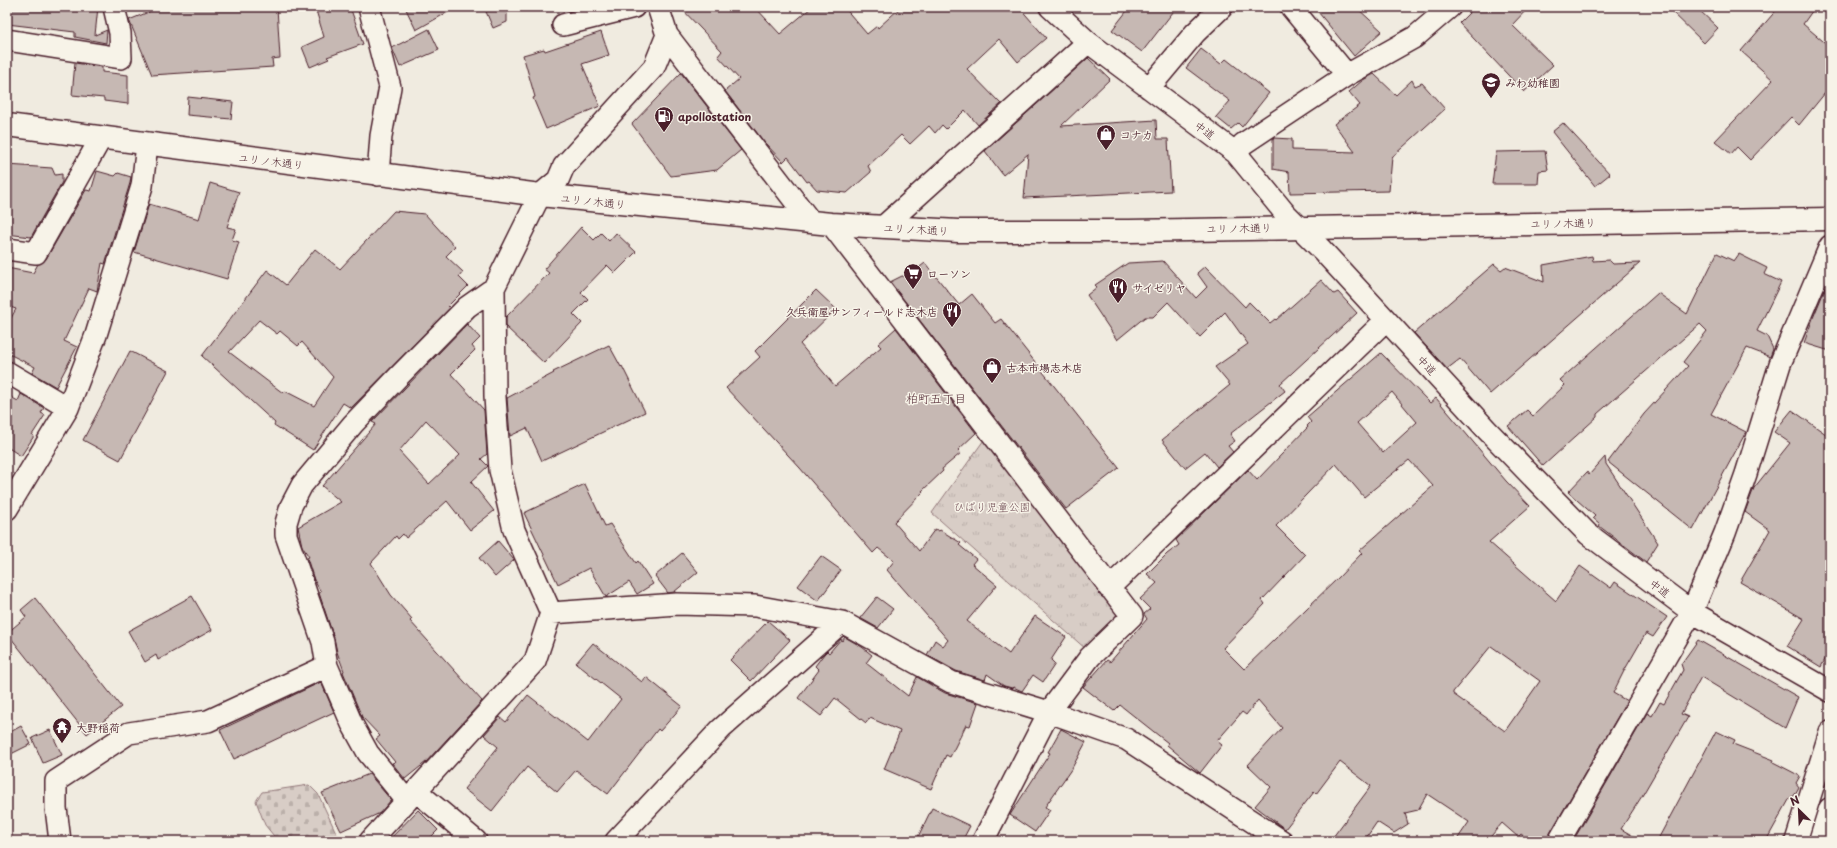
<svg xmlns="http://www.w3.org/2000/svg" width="1837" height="848" font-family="'Playpen Sans','Klee One',sans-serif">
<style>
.cemetery{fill:url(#cemetery-stones);stroke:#917678}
.park{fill:url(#park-tufts);stroke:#917678}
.building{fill:#c6b8b3;stroke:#4a1f2b;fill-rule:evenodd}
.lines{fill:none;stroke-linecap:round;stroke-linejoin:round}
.minor-casing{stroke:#4a1f2b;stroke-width:24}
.tertiary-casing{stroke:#4a1f2b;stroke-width:25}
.secondary-casing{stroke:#4a1f2b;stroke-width:25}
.minor{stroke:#f7f3e8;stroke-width:21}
.tertiary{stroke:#f7f3e8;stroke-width:22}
.secondary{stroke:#f7f3e8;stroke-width:22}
.labels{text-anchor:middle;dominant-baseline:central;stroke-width:3;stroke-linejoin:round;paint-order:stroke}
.poi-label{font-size:11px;font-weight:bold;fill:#4a1f2b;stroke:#f7f3e8;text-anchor:start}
.street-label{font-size:11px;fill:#4a1f2b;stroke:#f7f3e8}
.park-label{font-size:11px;fill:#6e4a52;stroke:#f7f3e8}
.neighbourhood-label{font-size:12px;fill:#4a1f2b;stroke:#f7f3e8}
</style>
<defs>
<pattern id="cemetery-stones" width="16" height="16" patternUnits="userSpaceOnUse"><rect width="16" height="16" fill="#d8cdc6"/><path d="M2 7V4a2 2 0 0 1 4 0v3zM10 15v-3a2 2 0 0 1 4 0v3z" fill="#bbb0aa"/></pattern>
<pattern id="park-tufts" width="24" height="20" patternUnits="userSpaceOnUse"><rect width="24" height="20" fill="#d8cdc6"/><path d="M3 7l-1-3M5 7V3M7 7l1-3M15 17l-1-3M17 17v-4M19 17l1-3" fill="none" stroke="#bbb0aa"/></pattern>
</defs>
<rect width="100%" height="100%" fill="#f0ebe0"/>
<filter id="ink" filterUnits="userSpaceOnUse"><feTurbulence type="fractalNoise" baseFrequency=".025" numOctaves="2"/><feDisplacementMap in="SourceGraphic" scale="8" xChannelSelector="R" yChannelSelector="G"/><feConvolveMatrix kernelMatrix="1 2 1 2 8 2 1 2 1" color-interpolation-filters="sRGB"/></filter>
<g filter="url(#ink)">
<path class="cemetery" d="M309,785L318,794L340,841H278L265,825L256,801L262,792Z"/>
<path class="park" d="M991,430L1118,615L1087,650L932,513Z"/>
<path class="building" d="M7,7H98L95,35L107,30L106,43L75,37V32L7,24Z
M161,7H277L280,58L272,59L273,67L152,75L129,20Z
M315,7H350L363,44L327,57L329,59L310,67L302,47L324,37Z
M405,7H457L416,30Z
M484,7H504L507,14V22L493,28Z
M680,7H755L780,34L812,7H844L867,34L877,26L878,28L901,7H1019L1046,38L1018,62L999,39L967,69L1001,104L978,125L965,110L946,129L942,125L935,133L929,126L910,144L901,135L868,166L871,172L847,193L817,190L809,181L807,182L788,157L783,162L764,142L725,91L739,79L718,56L722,51Z
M1130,7H1177L1142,52L1112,30Z
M1314,7H1356L1382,31L1354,56Z
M1475,7H1529L1512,25L1553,65L1524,92L1459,23Z
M1667,7H1696L1718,28L1704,43Z
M1779,7H1815L1803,24L1830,47V87L1799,125L1791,117L1750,160L1737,147L1731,154L1715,141L1773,80L1741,51Z
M429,29L439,50L400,67L392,48Z
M601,32L609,55L582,64L600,106L546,129L533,98L535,97L523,55L544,49L545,51Z
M1201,49L1221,64L1226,59L1269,93L1242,127L1238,123L1231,129L1216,117L1230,101L1186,68Z
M1088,58L1110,79L1061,126L1156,120L1157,139H1168L1171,191L1024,198L1028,154L1003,175L985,151Z
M75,63L102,67V72L128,75V104L104,101V98L72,95Z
M681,73L741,150L717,170L671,176L632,124Z
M1374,74L1396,95L1412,80L1415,86L1422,83L1445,109L1392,157L1389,191L1290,193L1289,172L1273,169V138L1292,139V150L1355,152L1334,124L1360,105L1349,92L1363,80Z
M188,97L233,102L231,119L187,115Z
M1563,123L1610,174L1595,186L1552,132Z
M1545,151L1548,170L1539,171L1538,184H1492L1496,152Z
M7,165L52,168L55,175L62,174V182L31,237L7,234Z
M97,171L115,176L118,173L131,177L130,183L105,264L102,263L97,291L89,288L64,341L77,347L56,387L32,373L35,367L7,353V325L16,309L7,306V268L33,273L38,264L46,259L86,190L91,191Z
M210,183L239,192L227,227L236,229L232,240L239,242L227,279L134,252L149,204L199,219Z
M394,211L425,214L455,247L446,256L463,272L459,277L468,286L448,306L450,308L351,408L343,403L313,450L274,425L275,423L202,356L267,270L286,285L315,249L340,269ZM259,320L277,334L280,331L298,346L302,342L333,377L314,406L285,391L283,393L229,352Z
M581,227L594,240L601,233L609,241L616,233L636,252L615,273L607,265L581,292L588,299L573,314L582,323L544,363L506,327V317L549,273L544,269Z
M1717,253L1734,261L1739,254L1767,268L1764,274L1781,282L1757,331L1767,336L1773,349L1770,357L1747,348L1711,414L1746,432L1693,530L1608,462L1644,414L1688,366L1683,362L1707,331L1700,324L1597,414V417L1543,466L1508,426L1527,410L1533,416L1565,385L1560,380L1658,293L1687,314Z
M1592,256L1593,261L1609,260L1613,264L1640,263L1490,394L1460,359L1447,369L1414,333L1494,264L1501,270L1505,267L1544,282L1543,265Z
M1163,261L1196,298L1207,287L1197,273L1205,266L1245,307L1249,302L1270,323L1275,319L1276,320L1321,280L1334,294L1338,292L1357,313L1280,384L1285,391L1230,434L1235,441L1228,446L1233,452L1217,467L1205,452L1185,468L1162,440L1230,385L1215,367L1248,344L1225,312L1200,337L1168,302L1153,317H1145L1117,340L1087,295L1097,287L1095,285L1128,263Z
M925,263L959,305L972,294L995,323L1001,319L1119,468L1066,509L890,282L902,276L907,277Z
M1830,277V351L1804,343L1813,318Z
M816,290L836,309L800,344L835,386L881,347L878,344L896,328L976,433L958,450L961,453L942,469L943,471L922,491L923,492L894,522L919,551L935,529L939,531L940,530L961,543L959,545L976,559L972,564L997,585L967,621L1009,654L1035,616L1066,637L1051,660L1055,664L1043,682L1033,675L1022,691L1013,687L1012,688L1004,686L987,674L985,680L956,671L927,655L935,640L943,646L948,640L887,570L894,561L878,548L873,553L800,468L726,388L760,357L755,351Z
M467,324L480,338L472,346L475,350L451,374L484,410L487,454L481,459L488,466L471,482L494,511L470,530L447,501L406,538L403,534L398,539L396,536L371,563L391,595L412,619L410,621L482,701L426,762L405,779L392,763L395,762L376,739L380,736L362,717L343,672L344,671L337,652L334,638L319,593L321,592L314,580L307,558L309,557L302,546L298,527L341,502L322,486L376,424L372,422ZM426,420L460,455L429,484L399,451Z
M609,345L621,367L622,366L645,412L542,461L527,428L510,436L507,398L554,373L553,372Z
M130,351L168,371L120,460L83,440Z
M1381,353L1430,403L1436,398L1506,481L1530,506L1489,542L1556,601L1580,566L1611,588L1615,582L1667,617L1653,637L1646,633L1624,671L1613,693L1627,701L1549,835L1547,841H1530L1521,834L1518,837L1502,823L1487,841H1456L1469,822L1427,794L1418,810L1405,813L1408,824L1394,833L1377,822L1364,841H1330L1371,786L1340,762L1316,794L1314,792L1285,829L1255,806L1271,787L1248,765L1282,728L1258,700L1246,715L1242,712L1217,741L1222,745L1200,773L1167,745L1168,743L1120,705L1114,711L1083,687L1107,660L1110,662L1147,619L1144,614L1150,609L1140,599L1157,583L1147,574L1167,554L1179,545L1176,540L1248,470L1257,480L1308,427L1307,426L1311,422L1307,417ZM1392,392L1417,422L1383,453L1357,423ZM1409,460L1433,486L1359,551L1362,553L1338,578L1244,669L1223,648L1265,604L1262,600L1305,555L1276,526L1336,464L1364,497ZM1491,646L1540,681L1505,731L1453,694V692Z
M21,394L44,408L41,413L45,415L32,435L34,436L21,456L7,447V395L18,401Z
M1792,410L1830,437V650L1821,667L1787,646L1804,619L1740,582L1770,530L1745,512L1754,488L1790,443L1774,432Z
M1605,457L1606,464L1658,543L1646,562L1599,526L1600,524L1593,518L1595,516L1568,492L1587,472L1589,475Z
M585,484L605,526L610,524L636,563L638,561L653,584L637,594L629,582L606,597L589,568L558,584L524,513Z
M498,541L514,560L495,577L479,558Z
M682,553L698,572L674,592L668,593L655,576Z
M821,556L841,570L818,601L798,586Z
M192,596L212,630L158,660L156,655L145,662L128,631Z
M877,597L893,609L878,628L860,618Z
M35,598L121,707L87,734L7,633L26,617L21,610Z
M768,621L790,640L751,681L730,660Z
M845,637L862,647L872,655L866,663L908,696L917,677L945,693L978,703L970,726L966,725L950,757L946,755L931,789L884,769L900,731L870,718L866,723L835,698L821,716L798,698L819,670L815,666L824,654L827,651L829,653L841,639L842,641Z
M1698,640L1798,697L1785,728L1701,677L1681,714L1688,717L1642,796L1621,829L1642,841H1573L1647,713L1652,716L1660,702L1664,704L1683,670L1681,664Z
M593,643L642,682L646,677L682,706L660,731L658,729L608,794L576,770L557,792L527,767L492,811L464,789L498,747L484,735L500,717L506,722L528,695L588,742L621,699L576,663Z
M321,682L334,712L234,759L220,730Z
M21,726L31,744L7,756V734Z
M1061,729L1086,742L1072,768L1045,807L1050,810L1035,832L1010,815L1050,753L1048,752Z
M50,730L62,755L43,763L32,738Z
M1716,731L1735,740L1733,744L1774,760L1773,762L1800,776L1796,783L1799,787L1794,796L1790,798L1766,841H1657Z
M369,774L391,800L380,813L341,831L322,793Z
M932,808L970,826L962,841H916Z
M418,810L438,830L427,841H388Z"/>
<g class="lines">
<defs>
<path id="minor" d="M369,7L390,87L381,136L378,175
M1050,7L1088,42L1236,153L1284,212L1322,250L1487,430L1588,534L1692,612L1830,691
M1291,7L1347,75
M563,25L634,7
M667,35L811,222
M7,40L121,58L120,33L114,7
M1149,88L1195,33L1222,7
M1236,153L1243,144L1347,75L1415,37L1450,7
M831,224L1132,616L1090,657L1049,712L983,841
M883,227L1088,42
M7,249L36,253L101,138
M7,372L68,408
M7,509L68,408L96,335L142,186L147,145
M1109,588L1386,320
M551,613L677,604L755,606L842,622L951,682L1049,712L1126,739L1282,841
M416,791L476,841
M407,801L368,753L352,724L327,666L323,642L286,535V523L291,506L302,485L353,424L399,376L467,307L494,288
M60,841L56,808V781L129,733L208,721L327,666
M370,841L535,661L551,613L514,530L500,470L495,397L494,288L540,195L558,180L564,166L654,67L667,35L658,7
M616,841L721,729L842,622
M1559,841L1692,612L1725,533L1746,474L1780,364L1830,246
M1796,841L1830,732"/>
<path id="tertiary" d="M7,125L540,195L831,224L958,231H1129L1830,219"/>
<path id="secondary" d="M1820,841L1830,809"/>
</defs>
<use href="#minor" class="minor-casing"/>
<use href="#tertiary" class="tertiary-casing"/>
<use href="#secondary" class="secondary-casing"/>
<use href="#minor" class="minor"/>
<use href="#tertiary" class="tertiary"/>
<use href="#secondary" class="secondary"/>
</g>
</g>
<defs>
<symbol id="school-pin" viewBox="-11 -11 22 30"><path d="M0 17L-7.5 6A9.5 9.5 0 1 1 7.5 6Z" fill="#4a1f2b" stroke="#f7f3e8"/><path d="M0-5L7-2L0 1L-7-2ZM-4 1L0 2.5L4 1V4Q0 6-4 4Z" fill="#fff"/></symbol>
<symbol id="fuel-pin" viewBox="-11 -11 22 30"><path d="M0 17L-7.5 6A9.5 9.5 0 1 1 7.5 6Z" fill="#4a1f2b" stroke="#f7f3e8"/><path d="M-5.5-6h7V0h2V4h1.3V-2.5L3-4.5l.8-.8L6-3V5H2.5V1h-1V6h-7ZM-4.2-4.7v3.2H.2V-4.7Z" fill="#fff"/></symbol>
<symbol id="shop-pin" viewBox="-11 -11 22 30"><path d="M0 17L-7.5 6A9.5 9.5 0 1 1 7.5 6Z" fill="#4a1f2b" stroke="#f7f3e8"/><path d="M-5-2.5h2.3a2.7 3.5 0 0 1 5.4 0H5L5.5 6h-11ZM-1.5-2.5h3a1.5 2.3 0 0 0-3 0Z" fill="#fff"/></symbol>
<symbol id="supermarket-pin" viewBox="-11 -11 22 30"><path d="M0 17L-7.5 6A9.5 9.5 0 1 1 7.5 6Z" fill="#4a1f2b" stroke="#f7f3e8"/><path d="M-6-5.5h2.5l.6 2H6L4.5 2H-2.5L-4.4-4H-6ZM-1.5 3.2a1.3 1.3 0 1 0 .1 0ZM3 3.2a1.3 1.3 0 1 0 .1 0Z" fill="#fff"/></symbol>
<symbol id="restaurant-pin" viewBox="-11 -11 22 30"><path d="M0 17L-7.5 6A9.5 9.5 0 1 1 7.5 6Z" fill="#4a1f2b" stroke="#f7f3e8"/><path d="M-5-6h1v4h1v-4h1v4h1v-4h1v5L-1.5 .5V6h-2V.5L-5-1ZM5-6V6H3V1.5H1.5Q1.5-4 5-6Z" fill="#fff"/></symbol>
<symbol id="temple-pin" viewBox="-11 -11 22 30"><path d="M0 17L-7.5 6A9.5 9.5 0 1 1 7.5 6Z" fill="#4a1f2b" stroke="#f7f3e8"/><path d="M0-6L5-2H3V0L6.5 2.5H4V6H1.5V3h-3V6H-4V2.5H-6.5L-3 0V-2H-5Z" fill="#fff"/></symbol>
</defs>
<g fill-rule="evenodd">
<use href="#school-pin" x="1480" y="71" width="22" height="30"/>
<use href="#fuel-pin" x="653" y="105" width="22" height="30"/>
<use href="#shop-pin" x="1095" y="123" width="22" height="30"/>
<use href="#supermarket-pin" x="902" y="262" width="22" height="30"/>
<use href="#restaurant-pin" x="1107" y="276" width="22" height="30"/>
<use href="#restaurant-pin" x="941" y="300" width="22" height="30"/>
<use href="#shop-pin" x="981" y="356" width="22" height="30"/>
<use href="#temple-pin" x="51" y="716" width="22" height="30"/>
</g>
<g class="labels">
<g class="poi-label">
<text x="1505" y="82">みわ幼稚園</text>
<text x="678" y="116">apollostation</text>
<text x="1120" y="134">コナカ</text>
<text x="927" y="273">ローソン</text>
<text x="1132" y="287">サイゼリヤ</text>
<text x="938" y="311" text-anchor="end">久兵衛屋サンフィールド志木店</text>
<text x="1006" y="367">古本市場志木店</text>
<text x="76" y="727">大野稲荷</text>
</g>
<g class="street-label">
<text transform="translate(1205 130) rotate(37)">中道</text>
<text transform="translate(271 161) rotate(7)">ユリノ木通り</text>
<text transform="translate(593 201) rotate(6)">ユリノ木通り</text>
<text transform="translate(1563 223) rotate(-1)">ユリノ木通り</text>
<text transform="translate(1239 228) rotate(-1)">ユリノ木通り</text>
<text transform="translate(916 229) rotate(3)">ユリノ木通り</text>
<text transform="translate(1427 365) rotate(47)">中道</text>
<text transform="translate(1660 588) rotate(37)">中道</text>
</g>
<g class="park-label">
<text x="992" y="506">ひばり児童公園</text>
</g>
<g class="neighbourhood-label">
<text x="936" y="398">柏町五丁目</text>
</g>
</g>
<rect width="1837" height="848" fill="none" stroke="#f7f3e8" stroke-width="24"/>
<rect x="12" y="12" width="1813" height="824" fill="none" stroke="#4a1f2b" stroke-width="1.5" filter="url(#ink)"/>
<g transform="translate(1799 810) rotate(336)" stroke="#f7f3e8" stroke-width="3" paint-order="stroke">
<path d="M0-3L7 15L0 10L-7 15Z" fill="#4a1f2b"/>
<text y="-6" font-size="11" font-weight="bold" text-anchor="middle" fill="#4a1f2b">N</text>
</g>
</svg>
